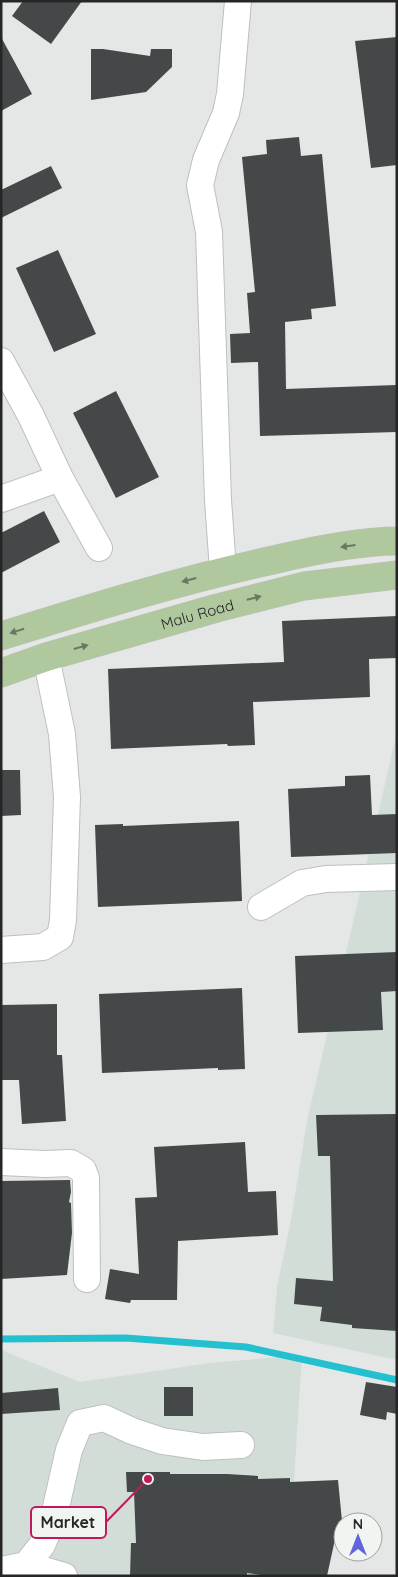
<svg xmlns="http://www.w3.org/2000/svg" width="398" height="1577" font-family="Quicksand,sans-serif">
<style>
.built{fill:#d3ddd7}
.lines{fill:none;stroke-linecap:round;stroke-linejoin:round}
.stream{stroke:#23c0d0;stroke-width:7}
.building{fill:#454848}
.minor-casing{stroke:#bdc0be;stroke-width:28}
.major-casing{stroke:#c2c2c2;stroke-width:29}
.minor{stroke:#fff;stroke-width:26}
.major{stroke:#b0c89e;stroke-width:28}
.oneway{fill:#6a7762}
.labels{text-anchor:middle;dominant-baseline:central;stroke-width:5;stroke-linejoin:round;paint-order:stroke}
.street-label{font-size:15px;fill:#252625;stroke:#f1f5f2}
.leader{fill:none;stroke:#c2185b;stroke-width:2}
.callout-dot{fill:#c2185b;stroke:#f1f5f2;stroke-width:2}
.callout{fill:#f1f5f2;stroke:#c2185b;stroke-width:2}
.callout-label{font-size:16px;text-anchor:middle;font-weight:bold;fill:#252625}
</style>
<rect width="100%" height="100%" fill="#e4e7e5"/>
<path class="built" d="M397,732V1360L273,1333L277,1287L291,1220L307,1121Z
M1,1350L80,1382L210,1363L302,1355L288,1576H1Z"/>
<g class="lines">
<path class="stream" d="M1,1339L126,1338L246,1347L397,1380"/>
</g>
<path class="building" d="M23,1H82L51,44L12,16Z
M1,37L32,94L1,111Z
M397,37V165L371,168L355,41Z
M91,49H103L150,56L151,49H172V67L146,92L91,100Z
M299,137L301,156L322,154L336,306L311,309L312,319L285,322L286,389L396,385L397,432L260,436L258,362L231,363L230,334L250,333L247,293L255,292L242,157L267,154L266,140Z
M51,166L62,188L1,218V190Z
M58,250L96,334L54,352L16,268Z
M116,391L159,477L116,498L73,413Z
M44,511L60,542L1,573V533Z
M397,616V658L369,659L370,697L253,702L255,745L228,746L227,744L111,749L108,669L284,662L282,621Z
M1,770H20L21,815L1,816Z
M370,775L372,815L397,814V853L291,857L288,789L345,786V776Z
M239,821L242,901L98,907L95,825L123,824V826Z
M397,952V991L381,992L383,1030L298,1033L295,956Z
M242,988L245,1069L218,1070V1068L102,1073L99,994Z
M57,1004V1055H62L66,1121L22,1124L19,1080H1V1005Z
M397,1114V1331L352,1328V1325L320,1321L322,1307L294,1304L296,1278L333,1281L330,1156H318L316,1115Z
M245,1142L248,1192L276,1191L278,1235L178,1241L177,1300H131L130,1303L105,1299L110,1269L139,1274L135,1198L157,1197L154,1147Z
M70,1180L71,1192L69,1202L71,1203L72,1233L67,1275L1,1279V1181Z
M366,1382L397,1387V1414L387,1412L386,1420L360,1415Z
M164,1387H193V1416H164Z
M58,1388L60,1410L1,1414V1393Z
M126,1472H170V1474H227L258,1476V1479L290,1478V1482L338,1480L342,1521H339L327,1576H269L247,1573V1576H130L131,1543H136L134,1492H127Z"/>
<g class="lines">
<defs>
<path id="minor" d="M1,361L31,416L60,478L99,548
M1,499L60,478
M223,570L218,500L209,232L200,185L206,160L226,113L230,94L238,1
M261,907L302,883L326,879L397,877
M1,950L43,947L60,937L63,920L67,797L62,734L46,657
M1,1162L45,1164L71,1163L83,1170L86,1178L87,1279
M26,1565L64,1576
M1,1570L26,1565L42,1545L54,1516L69,1450L80,1423L104,1418L132,1431L162,1441L203,1447L241,1445"/>
<g id="major">
<path d="M1,636C91,608 181,580 273,560C311,551 358,541 397,541"/>
<path id="s1" d="M1,673L46,657L217,608L304,586L397,575"/>
</g>
</defs>
<use href="#minor" class="minor-casing"/>
<use href="#major" class="major-casing"/>
<use href="#minor" class="minor"/>
<use href="#major" class="major"/>
</g>
<defs><path id="oneway-solid" d="M-6-.8H1V-3.2L6.5 0L1 3.2V.8H-6Z" transform="scale(1.25)"/></defs>
<g class="oneway">
<use href="#oneway-solid" transform="translate(348 546) rotate(172)"/>
<use href="#oneway-solid" transform="translate(189 580) rotate(165)"/>
<use href="#oneway-solid" transform="translate(254 598) rotate(-14)"/>
<use href="#oneway-solid" transform="translate(17 631) rotate(163)"/>
<use href="#oneway-solid" transform="translate(81 647) rotate(-16)"/>
</g>
<g class="labels">
<g class="street-label">
<text stroke="none"><textPath href="#s1" startOffset="205">Malu Road</textPath></text>
</g>
</g>
<path class="leader" d="M148 1479L106 1522"/>
<circle class="callout-dot" cx="148" cy="1479" r="5"/>
<rect class="callout" x="31" y="1507" width="75" height="31" rx="5"/>
<g class="callout-label">
<text x="68" y="1528">Market</text>
</g>
<rect width="398" height="1577" fill="none" stroke="#252625" stroke-width="5"/>
<g transform="translate(358 1537)"><circle r="24" fill="#f1f5f2" stroke="#9fa2a0"/>
<path d="M0-4L9 19L0 12L-9 19Z" fill="#6365de"/>
<text y="-8" font-size="14" font-weight="bold" text-anchor="middle" fill="#252625">N</text>
</g>
</svg>
